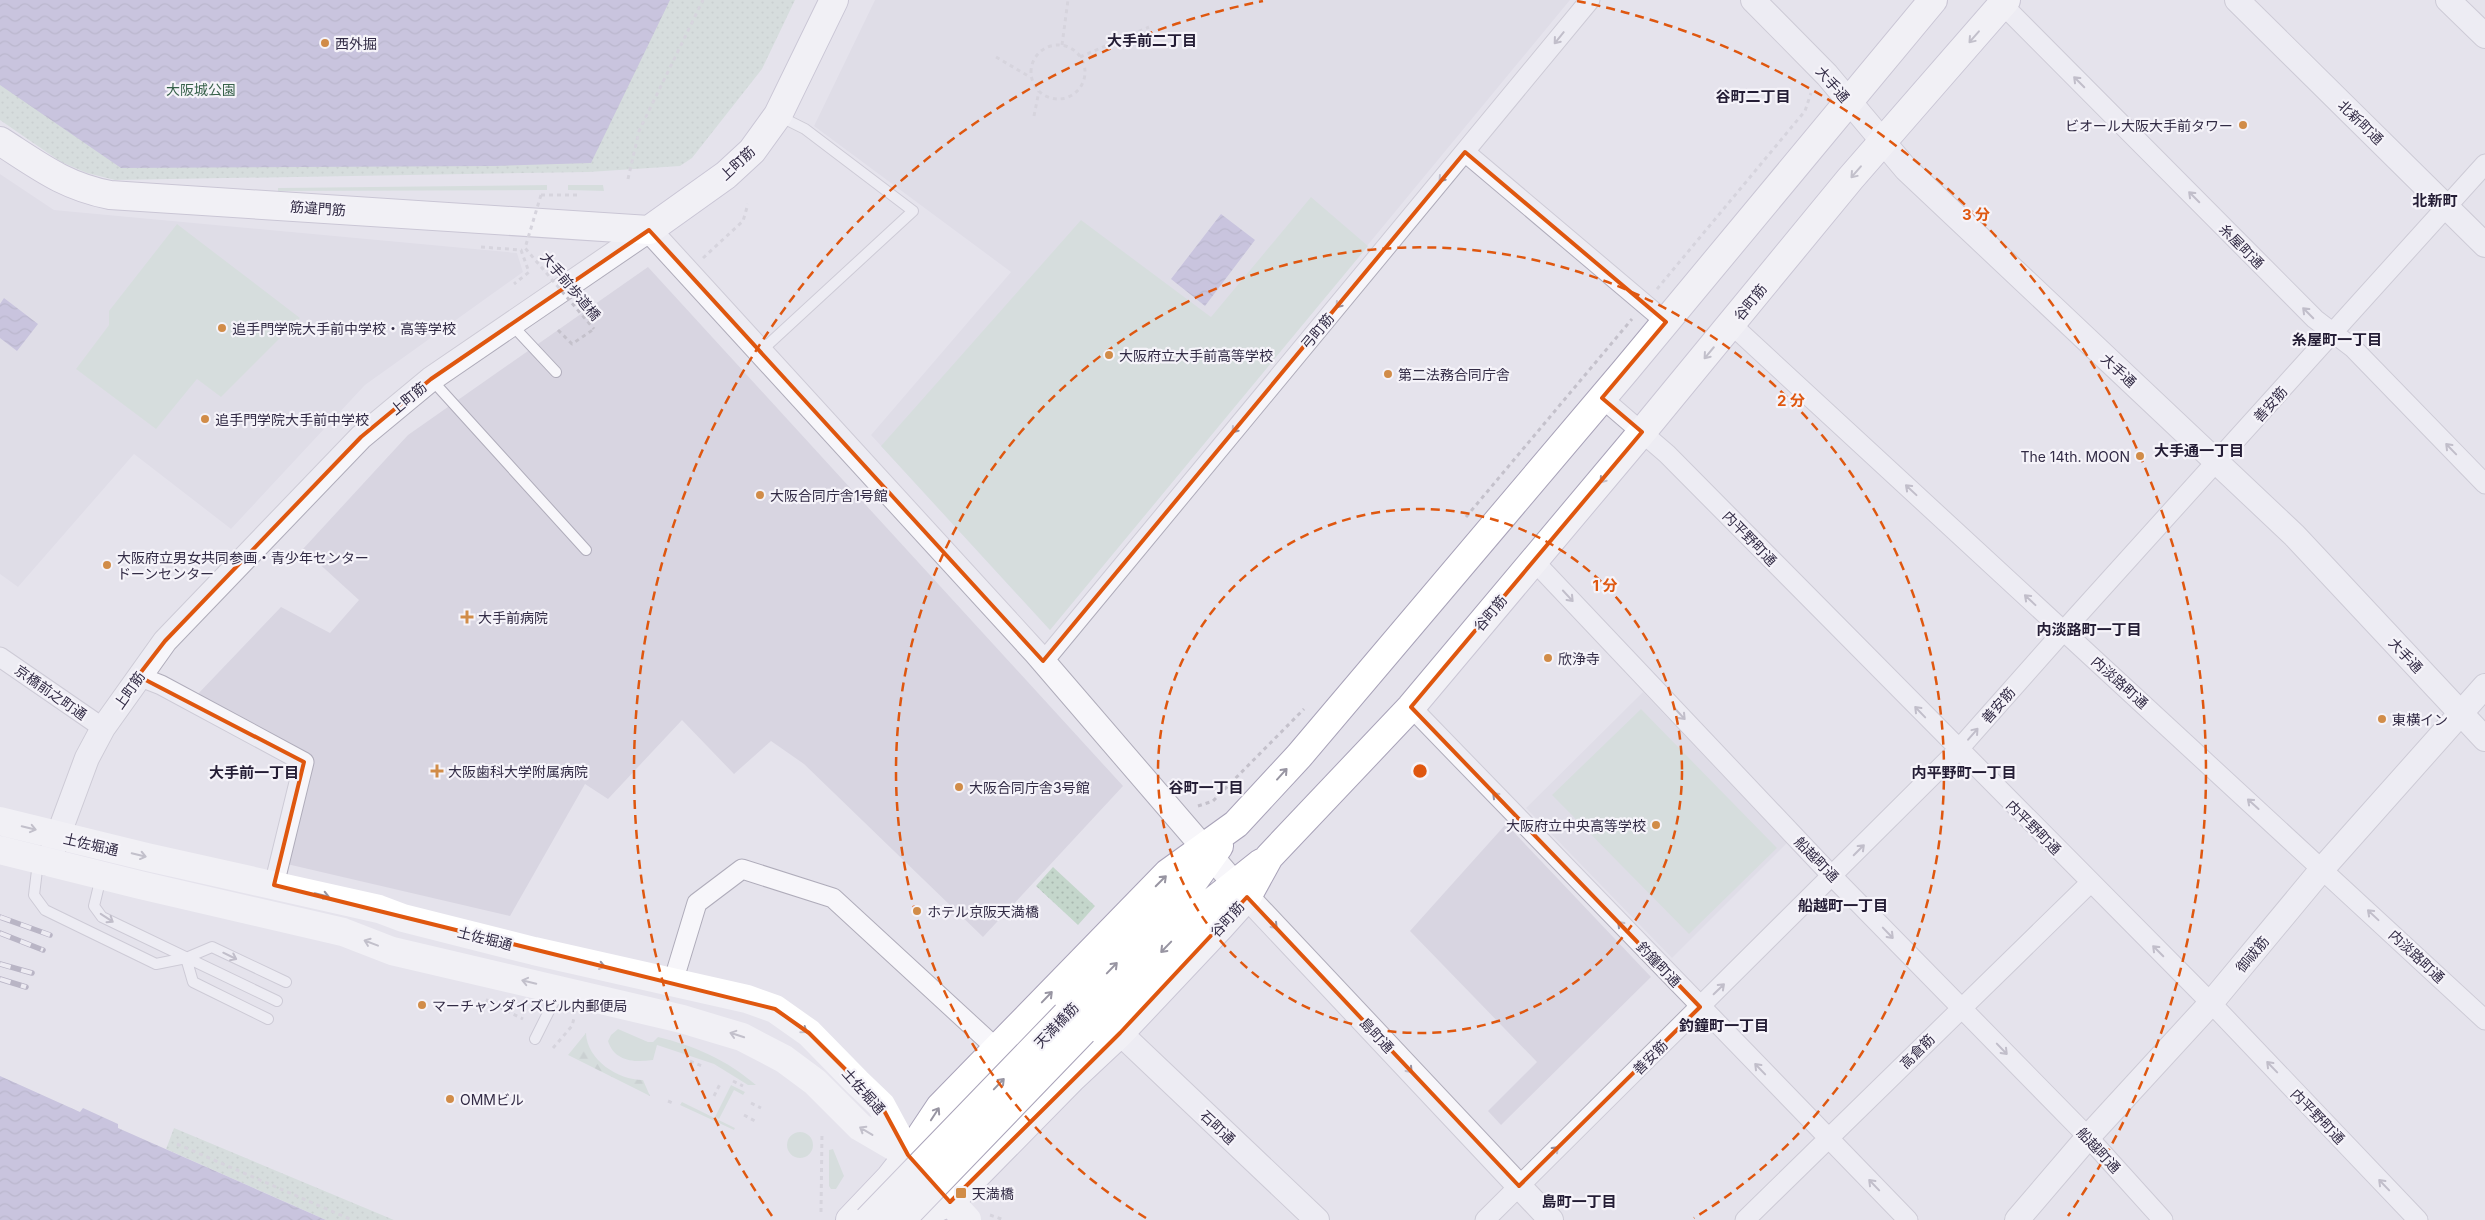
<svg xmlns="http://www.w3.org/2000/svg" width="2485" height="1220" font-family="Inter,'Noto Sans JP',sans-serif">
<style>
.built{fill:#d8d5e1}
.grass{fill:#c4d6cb}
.forest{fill:url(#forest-firs)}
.park{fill:url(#park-dots)}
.water{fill:url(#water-waves)}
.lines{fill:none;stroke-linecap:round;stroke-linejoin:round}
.service-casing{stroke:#afacba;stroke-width:12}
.minor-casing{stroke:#afacba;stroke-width:21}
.tertiary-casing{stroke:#afacba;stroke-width:26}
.primary-casing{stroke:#a8a2b8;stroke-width:30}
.path{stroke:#c4c1cb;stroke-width:3;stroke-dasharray:4 4;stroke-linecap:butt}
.service{stroke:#f7f6fa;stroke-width:10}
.minor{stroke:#f7f6fa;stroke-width:19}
.tertiary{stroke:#f7f6fa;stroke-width:24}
.secondary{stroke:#fff;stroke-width:28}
.primary{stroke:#fff;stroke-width:28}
.rail-casing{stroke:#837c96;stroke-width:5.5}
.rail{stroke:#f5f3f9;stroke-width:4;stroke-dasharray:11;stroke-linecap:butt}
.primary-bridge-casing{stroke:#a8a2b8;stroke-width:30;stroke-linecap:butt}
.path-bridge{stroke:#c4c1cb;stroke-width:3;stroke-dasharray:4 4;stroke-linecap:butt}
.primary-bridge{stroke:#fff;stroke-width:28}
.oneway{stroke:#9895a2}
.oneway2{stroke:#9490a0}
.marked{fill:none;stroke:#df570f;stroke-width:4;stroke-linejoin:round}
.ring{fill:none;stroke:#df570f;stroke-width:2.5;stroke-dasharray:9 6}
.poi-dot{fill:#d18c48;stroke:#f5f3f9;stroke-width:2}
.labels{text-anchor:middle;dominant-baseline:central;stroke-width:4.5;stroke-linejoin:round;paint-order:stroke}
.poi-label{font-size:14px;fill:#322b45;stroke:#f5f3f9;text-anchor:start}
.street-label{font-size:14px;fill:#322b45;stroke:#f5f3f9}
.park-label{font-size:14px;fill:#37614a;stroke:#f5f3f9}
.neighbourhood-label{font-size:15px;font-weight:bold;fill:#241d35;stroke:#f5f3f9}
.centre{fill:#df570f;stroke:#f5f3f9;stroke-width:2.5}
.ring-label{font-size:15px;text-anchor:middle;font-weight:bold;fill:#df570f;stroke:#f5f3f9;stroke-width:4.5;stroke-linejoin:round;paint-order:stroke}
</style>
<defs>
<pattern id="forest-firs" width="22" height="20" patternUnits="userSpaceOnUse" patternTransform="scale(1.25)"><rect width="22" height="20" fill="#c4d6cb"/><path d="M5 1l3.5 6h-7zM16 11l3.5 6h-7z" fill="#a9b8b0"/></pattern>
<pattern id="park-dots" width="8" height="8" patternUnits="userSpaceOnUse" patternTransform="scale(1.25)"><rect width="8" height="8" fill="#c4d6cb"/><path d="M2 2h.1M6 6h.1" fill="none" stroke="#a9b8b0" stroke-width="1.8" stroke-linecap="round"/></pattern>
<pattern id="water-waves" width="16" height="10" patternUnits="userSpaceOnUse" patternTransform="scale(1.25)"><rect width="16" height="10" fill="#a69ecc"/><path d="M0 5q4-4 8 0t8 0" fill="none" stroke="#8881a7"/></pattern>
</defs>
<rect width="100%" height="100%" fill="#e5e3ec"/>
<path class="built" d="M875,0H1570L1050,630L871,435L1011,272L814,126Z
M0,174L54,210L517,253L523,272L365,385L231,529L134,454L18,587L0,574Z
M648,267L1123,786L983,937L804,764L771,741L734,774L682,720L608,799L585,784L510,916L287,864L311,759L196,696L281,607L330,633L359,600L303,549L408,435Z
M1643,692L1787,843L1672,958L1526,808Z
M1506,824L1651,977L1501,1125L1488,1111L1537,1062L1410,931Z"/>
<path class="grass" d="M547,185V190L278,191V188Z
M568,185H603L604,191L568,190Z
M1311,197L1368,246L1050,630L881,446L1081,220L1211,317Z
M177,224L300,318L221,397L197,379L156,429L76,369L109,325V311Z
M1641,709L1777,848L1689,934L1552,795Z
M618,1029L648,1042H653L658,1037C695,1046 727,1060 756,1085H748L714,1064L657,1045L653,1060C634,1063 614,1061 608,1041L611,1035Z
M731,1085L745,1092L743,1095L734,1090L719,1119L715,1117Z
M682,1102L735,1128L734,1130L680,1105Z
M787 1145a13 13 0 1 1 26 0a13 13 0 1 1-26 0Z
M833,1149L844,1176L836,1189H831L829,1186V1150Z"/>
<path class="forest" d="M586,1033C587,1060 618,1080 643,1080L650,1096L568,1055Z"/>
<path class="park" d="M0,0H795L762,69L692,158L680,166L589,172L115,180L87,173L61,162L0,120Z
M1053,867L1095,906L1078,925L1036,886Z
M174,1128L394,1220H326L166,1149Z"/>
<path class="water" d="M0,0H670L591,163L495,166L121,168L0,85Z
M1221,214L1255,240L1205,306L1171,279Z
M4,298L38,324L17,351L0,338V304Z
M0,1076L80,1112L83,1108L118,1124V1128L326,1220H0Z"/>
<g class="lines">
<defs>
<path id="service" d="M511,324L556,372
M761,351L913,211L805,129L779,116
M431,379L586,550
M38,862L34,895L45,910L156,964L186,958L212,947L286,982
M101,877L94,906L102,917L277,1001
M186,958L193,982L268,1019
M535,1039L559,991"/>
<path id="minor" d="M2002,4L2315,319L2353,348L2485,484
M1465,152L1666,322
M1732,325L2485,1020
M1602,398L1667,454L2211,1003L2418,1220
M1534,561L1833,877L2088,1137L2163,1220
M0,657L103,728
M1043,662L1590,0
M138,676L161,685L304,762L274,885
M1411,707L1908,1220
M673,982L697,903L742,869L833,898L997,1049
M1485,1220L1958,750L2067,627L2485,164
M1745,1220L2090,883"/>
<path id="tertiary" d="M1753,0L1827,75L1906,169L2294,535L2485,739
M2237,0L2485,245
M2448,0L2485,36
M48,863L87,758L103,728L165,641L361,437L431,379L649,230L1036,653L1234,883L1551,1220
M1120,1033L1317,1220
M2017,1220L2088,1137L2211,1003L2323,868L2485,686"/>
<path id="primary" d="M0,141C39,166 64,186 110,195L649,230L726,175L752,151L778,115L834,0
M1066,1015L1186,892L1219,846
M1083,1031L1203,909L1261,863
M850,1220L890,1178L908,1155L940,1107L1168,873L1236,824L1299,756L1625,371L1933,0
M908,1220L950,1202L1073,1077L1120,1033L1220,927L1247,897L1269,857L1411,707L1642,432L1850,179L2006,0"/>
</defs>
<use href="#service" class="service-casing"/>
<use href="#minor" class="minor-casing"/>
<use href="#tertiary" class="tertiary-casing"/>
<use href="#primary" class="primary-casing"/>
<path class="path" d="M1062,45L1068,0
M1031 72a27 27 0 1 1 54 0a27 27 0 1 1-54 0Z
M996,57L1030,77
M1080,57L1149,27
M1034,116L1039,91
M628,179L639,131L703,0
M541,195H580
M481,247L521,250L529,272L514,284
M703,258L743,221L748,204
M1657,289L1805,111L1811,93
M558,330L572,344L594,329
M1466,517L1632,319
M1198,806L1213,801L1304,709
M488,999L487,1001L523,1019
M553,1048L572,1026L574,1018
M690,1061L702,1066
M733,1081L743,1086
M714,1096L721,1082
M668,1101L675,1104
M751,1103L761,1108
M744,1115L755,1121
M177,1144L352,1220
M821,1212L822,1132
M990,1215L1004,1220"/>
<use href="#service" class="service"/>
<use href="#minor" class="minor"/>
<use href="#tertiary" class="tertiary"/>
<path class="secondary" d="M0,821L147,857L379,909L403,918L534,951L747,999L775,1009L809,1033L857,1082L881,1105L908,1155L967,1220
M0,850L140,885L343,932L392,951L682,1019L742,1037L784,1059L815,1082L860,1127L908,1155"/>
<use href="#primary" class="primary"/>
<defs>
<path id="rail" d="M0,917L50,935
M0,933L43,950
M0,964L32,973
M0,979L26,987"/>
</defs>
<use href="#rail" class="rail-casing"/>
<use href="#rail" class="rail"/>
<defs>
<path id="primary-bridge" d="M868,1220L1066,1015
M901,1220L1083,1031"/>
</defs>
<use href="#primary-bridge" class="primary-bridge-casing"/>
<path class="path-bridge" d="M541,195L525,248L594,329"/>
<use href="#primary-bridge" class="primary-bridge"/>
</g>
<defs><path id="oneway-shaft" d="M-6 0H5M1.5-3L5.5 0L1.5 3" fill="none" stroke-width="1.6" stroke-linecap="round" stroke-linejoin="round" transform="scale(1.25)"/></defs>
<g class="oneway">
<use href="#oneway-shaft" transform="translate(1974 37) rotate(131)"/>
<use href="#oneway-shaft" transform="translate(1856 172) rotate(131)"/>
<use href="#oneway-shaft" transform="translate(1709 353) rotate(130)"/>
<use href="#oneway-shaft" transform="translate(1605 477) rotate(130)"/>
<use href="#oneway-shaft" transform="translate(1282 774) rotate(-48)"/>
<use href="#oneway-shaft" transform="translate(29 828) rotate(14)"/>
<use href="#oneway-shaft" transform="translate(139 855) rotate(13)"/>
<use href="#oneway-shaft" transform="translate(1161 881) rotate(-45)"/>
<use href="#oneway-shaft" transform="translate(322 895) rotate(13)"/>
<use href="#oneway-shaft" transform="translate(371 943) rotate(-159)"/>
<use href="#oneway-shaft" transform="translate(1166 947) rotate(134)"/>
<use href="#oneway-shaft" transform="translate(598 965) rotate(13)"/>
<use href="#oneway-shaft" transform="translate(1112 968) rotate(-46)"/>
<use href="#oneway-shaft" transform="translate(529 982) rotate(-166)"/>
<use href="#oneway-shaft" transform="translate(1047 997) rotate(-46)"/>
<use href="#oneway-shaft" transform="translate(801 1028) rotate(36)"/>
<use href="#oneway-shaft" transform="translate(737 1035) rotate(-162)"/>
<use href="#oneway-shaft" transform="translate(999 1084) rotate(-46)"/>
<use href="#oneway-shaft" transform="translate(935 1114) rotate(-57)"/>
<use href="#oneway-shaft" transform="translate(866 1131) rotate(-149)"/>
</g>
<g class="oneway2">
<use href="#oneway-shaft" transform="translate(1559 38) rotate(129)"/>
<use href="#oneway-shaft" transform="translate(2079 82) rotate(-135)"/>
<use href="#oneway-shaft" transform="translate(1444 176) rotate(130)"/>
<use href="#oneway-shaft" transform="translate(2194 197) rotate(-135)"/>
<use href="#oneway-shaft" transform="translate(1341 302) rotate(130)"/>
<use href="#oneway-shaft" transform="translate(2308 313) rotate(-135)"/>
<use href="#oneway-shaft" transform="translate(1237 427) rotate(130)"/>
<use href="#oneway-shaft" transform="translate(2451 449) rotate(-134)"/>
<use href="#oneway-shaft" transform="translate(1911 490) rotate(-137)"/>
<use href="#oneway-shaft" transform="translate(1568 596) rotate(47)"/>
<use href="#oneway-shaft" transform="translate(2030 600) rotate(-137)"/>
<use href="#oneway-shaft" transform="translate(1920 712) rotate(-134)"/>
<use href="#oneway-shaft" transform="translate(1680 714) rotate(47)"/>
<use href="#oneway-shaft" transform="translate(1973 734) rotate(-49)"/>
<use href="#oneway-shaft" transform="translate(1498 798) rotate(-134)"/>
<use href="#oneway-shaft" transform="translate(2253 804) rotate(-138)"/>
<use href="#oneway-shaft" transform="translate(1859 850) rotate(-45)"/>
<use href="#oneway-shaft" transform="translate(2373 915) rotate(-137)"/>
<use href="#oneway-shaft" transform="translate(107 918) rotate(33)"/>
<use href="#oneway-shaft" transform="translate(1272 923) rotate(47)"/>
<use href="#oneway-shaft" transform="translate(1623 927) rotate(-134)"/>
<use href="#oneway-shaft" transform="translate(1888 933) rotate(46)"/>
<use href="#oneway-shaft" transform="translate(2158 951) rotate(-135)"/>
<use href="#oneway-shaft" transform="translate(230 956) rotate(26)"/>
<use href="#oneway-shaft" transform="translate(1719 989) rotate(-44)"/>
<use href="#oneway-shaft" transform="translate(2002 1049) rotate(46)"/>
<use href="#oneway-shaft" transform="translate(1407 1067) rotate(47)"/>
<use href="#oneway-shaft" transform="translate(2272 1067) rotate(-134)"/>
<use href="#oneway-shaft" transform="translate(1760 1069) rotate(-134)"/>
<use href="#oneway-shaft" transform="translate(1553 1152) rotate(-45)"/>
<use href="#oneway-shaft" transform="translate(1874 1185) rotate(-134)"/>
<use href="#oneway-shaft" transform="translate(2384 1185) rotate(-134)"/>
</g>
<path d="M0 0H2485V1220H0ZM1465,152L1666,322L1602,398L1642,432L1411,707L1700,1007L1519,1186L1247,897L1120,1033L950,1202L908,1155L881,1105L809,1033L775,1009L274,885L304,762L138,676L165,641L361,437L431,379L649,230L1043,661Z" fill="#e5e3ec" fill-opacity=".55" fill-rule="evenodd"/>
<path class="marked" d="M1465,152L1666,322L1602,398L1642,432L1411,707L1700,1007L1519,1186L1247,897L1120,1033L950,1202L908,1155L881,1105L809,1033L775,1009L274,885L304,762L138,676L165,641L361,437L431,379L649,230L1043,661Z"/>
<g class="ring">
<circle cx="1420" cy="771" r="262"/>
<path d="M1146 1218A524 524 0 1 1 1694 1218"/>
<path d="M772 1216A786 786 0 0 1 1263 1M1577 1A786 786 0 0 1 2068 1216"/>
</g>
<g class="poi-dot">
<circle cx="325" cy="43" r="5"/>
<circle cx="2243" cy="125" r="5"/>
<circle cx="222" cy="328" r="5"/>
<circle cx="1109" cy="355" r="5"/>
<circle cx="1388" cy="374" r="5"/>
<circle cx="205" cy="419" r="5"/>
<circle cx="2140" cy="456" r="5"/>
<circle cx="760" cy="495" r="5"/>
<circle cx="107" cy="565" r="5"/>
<path d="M464.5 609.5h5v5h5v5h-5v5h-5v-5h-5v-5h5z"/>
<circle cx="1548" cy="658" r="5"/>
<circle cx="2382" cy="719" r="5"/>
<path d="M434.5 763.5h5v5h5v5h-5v5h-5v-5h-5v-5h5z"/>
<circle cx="959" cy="787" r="5"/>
<circle cx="1656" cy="825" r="5"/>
<circle cx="917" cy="911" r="5"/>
<circle cx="422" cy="1005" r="5"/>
<circle cx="450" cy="1099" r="5"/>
<rect x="955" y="1187" width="12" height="12" rx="2.5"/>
</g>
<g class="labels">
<g class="poi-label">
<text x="335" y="43">西外掘</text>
<text x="2233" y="125" text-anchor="end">ビオール大阪大手前タワー</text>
<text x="232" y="328">追手門学院大手前中学校・高等学校</text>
<text x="1119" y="355">大阪府立大手前高等学校</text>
<text x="1398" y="374">第二法務合同庁舎</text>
<text x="215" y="419">追手門学院大手前中学校</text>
<text x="2130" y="456" text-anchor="end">The 14th. MOON</text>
<text x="770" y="495">大阪合同庁舎1号館</text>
<text x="117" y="557">大阪府立男女共同参画・青少年センター<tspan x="117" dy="16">ドーンセンター</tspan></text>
<text x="478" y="617">大手前病院</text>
<text x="1558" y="658">欣浄寺</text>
<text x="2392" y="719">東横イン</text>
<text x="448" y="771">大阪歯科大学附属病院</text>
<text x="969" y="787">大阪合同庁舎3号館</text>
<text x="1646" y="825" text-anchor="end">大阪府立中央高等学校</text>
<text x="927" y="911">ホテル京阪天満橋</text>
<text x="432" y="1005">マーチャンダイズビル内郵便局</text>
<text x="460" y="1099">OMMビル</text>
<text x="972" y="1193">天満橋</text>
</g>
<g class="street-label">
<text transform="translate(1833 84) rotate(49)">大手通</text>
<text transform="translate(2361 122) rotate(44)">北新町通</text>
<text transform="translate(737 163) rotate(-43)">上町筋</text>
<text transform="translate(318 208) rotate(4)">筋違門筋</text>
<text transform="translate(2242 246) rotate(45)">糸屋町通</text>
<text transform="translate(571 286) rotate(50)">大手前歩道橋</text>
<text transform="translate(1750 302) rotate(-51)">谷町筋</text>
<text transform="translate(1317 331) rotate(-50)">弓町筋</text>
<text transform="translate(2119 370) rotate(43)">大手通</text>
<text transform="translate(408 398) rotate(-40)">上町筋</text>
<text transform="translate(2270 404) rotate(-48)">善安筋</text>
<text transform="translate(1750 538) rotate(46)">内平野町通</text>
<text transform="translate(1490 613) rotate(-50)">谷町筋</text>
<text transform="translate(2406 655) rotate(47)">大手通</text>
<text transform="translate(2120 682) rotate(42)">内淡路町通</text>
<text transform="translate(129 690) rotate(-55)">上町筋</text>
<text transform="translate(51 692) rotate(35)">京橋前之町通</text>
<text transform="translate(1998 705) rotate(-49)">善安筋</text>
<text transform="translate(2034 827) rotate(45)">内平野町通</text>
<text transform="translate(91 844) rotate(13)">土佐堀通</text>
<text transform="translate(1817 859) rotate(46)">船越町通</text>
<text transform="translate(1227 919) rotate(-48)">谷町筋</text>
<text transform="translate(485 938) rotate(14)">土佐堀通</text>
<text transform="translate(2252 954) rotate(-50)">御祓筋</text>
<text transform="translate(2417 956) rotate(43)">内淡路町通</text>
<text transform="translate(1659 964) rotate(46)">釣鐘町通</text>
<text transform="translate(1056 1025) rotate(-46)">天満橋筋</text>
<text transform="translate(1377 1035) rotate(47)">島町通</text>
<text transform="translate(1917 1051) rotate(-45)">高倉筋</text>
<text transform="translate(1650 1057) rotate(-45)">善安筋</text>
<text transform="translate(864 1091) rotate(48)">土佐堀通</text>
<text transform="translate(2318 1116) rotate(46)">内平野町通</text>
<text transform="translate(1218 1127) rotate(43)">石町通</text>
<text transform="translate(2099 1150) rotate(47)">船越町通</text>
</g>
<g class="park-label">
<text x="201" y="89">大阪城公園</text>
</g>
<g class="neighbourhood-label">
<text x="1152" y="40">大手前二丁目</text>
<text x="1753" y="96">谷町二丁目</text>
<text x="2435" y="200">北新町</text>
<text x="2337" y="339">糸屋町一丁目</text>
<text x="2199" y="450">大手通一丁目</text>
<text x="2089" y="629">内淡路町一丁目</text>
<text x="254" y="772">大手前一丁目</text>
<text x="1964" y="772">内平野町一丁目</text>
<text x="1206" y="787">谷町一丁目</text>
<text x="1843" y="905">船越町一丁目</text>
<text x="1724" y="1025">釣鐘町一丁目</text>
<text x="1579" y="1201">島町一丁目</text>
</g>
</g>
<circle cx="1420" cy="771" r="8" class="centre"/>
<g class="ring-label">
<text x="1976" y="220">3 分</text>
<text x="1791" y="406">2 分</text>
<text x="1605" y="591">1 分</text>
</g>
</svg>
